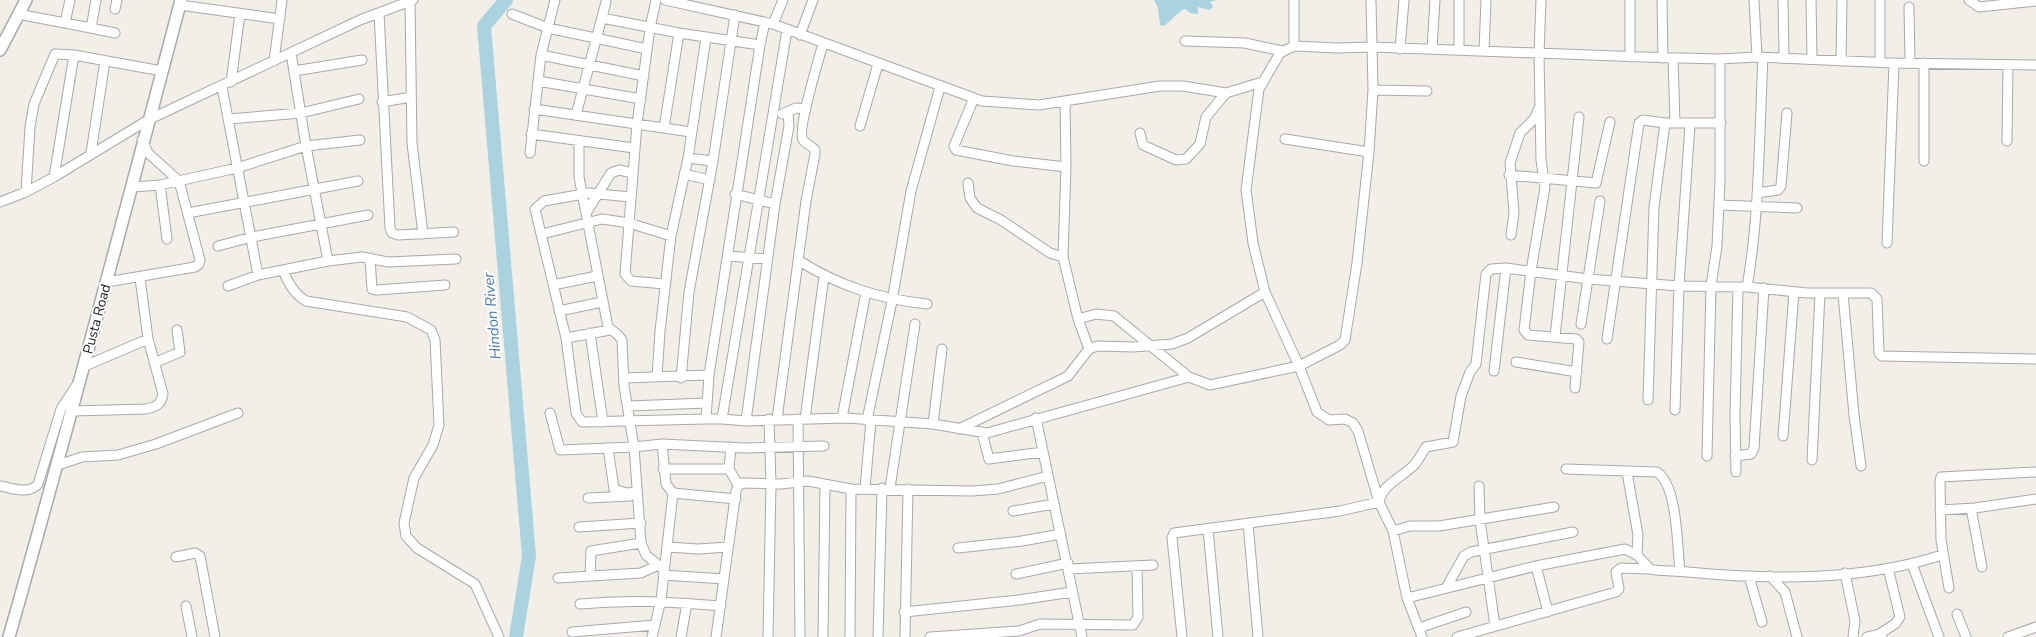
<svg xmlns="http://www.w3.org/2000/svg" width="2036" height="637" font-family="'Nunito Sans',sans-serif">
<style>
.water{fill:#aad3df}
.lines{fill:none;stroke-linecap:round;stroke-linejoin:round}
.river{stroke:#aad3df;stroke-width:14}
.minor-casing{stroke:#a9a9a9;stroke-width:11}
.tertiary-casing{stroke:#a9a9a9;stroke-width:14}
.minor{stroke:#fff;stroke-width:9}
.tertiary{stroke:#fff;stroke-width:11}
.labels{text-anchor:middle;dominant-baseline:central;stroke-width:4;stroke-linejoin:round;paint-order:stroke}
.street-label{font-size:14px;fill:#222;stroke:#fff}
.water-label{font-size:15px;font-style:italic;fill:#4a7aab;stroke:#fff}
</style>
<rect width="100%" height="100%" fill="#f2efe9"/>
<path class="water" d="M1154,0H1217L1210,2L1213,6L1210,10L1198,7V14L1190,13L1185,9L1182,10L1164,26L1160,25L1158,8Z"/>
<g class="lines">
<path class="river" d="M506,0L484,26L529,556L516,637"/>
<defs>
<path id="minor" d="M96,0L91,28L115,33
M656,0L650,28L637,124L625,274L631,281L665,284
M665,0L773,24L982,101L1039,105L1160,86H1183L1226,93L1262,82
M1459,0V50
M1541,0L1539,54L1541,160L1545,187L1531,271L1524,330L1528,335L1576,339L1579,342L1575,388
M1630,0V57
M1662,0L1663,58
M1754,0L1757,57
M1783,0L1784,57
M1811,0L1812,58
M1880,0V62
M1969,0L1979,7L2036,1
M410,1L412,143L423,234
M180,5L280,19
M1909,7L1910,63
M115,9L117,0
M379,13L390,228L392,233L398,235L454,232
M18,14L91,28
M512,14L548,28L647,49
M602,18L679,33L760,45L709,375L706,419L582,422L576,413L566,338L535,209L544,201L589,193L630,197
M65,23L70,0
M773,24L783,0
M800,35L813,0
M1185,41L1245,43L1282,51
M760,45L765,22
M1294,46V0
M1400,49L1404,0
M1432,49L1435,0
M1484,51L1486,0
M291,53L306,146L328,261
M541,55L644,76
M1673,58L1675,123
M274,61L282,0
M1841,61L1842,0
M294,71L362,60
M538,81L641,99
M231,82L240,14
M222,87L258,275
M1373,90L1427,91
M974,98L954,146L956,150L1013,161L1066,167
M1065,101L1066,167L1063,257L1078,319L1089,349
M382,102L411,97
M534,109L691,132
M782,114L796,108L806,109
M576,115L606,2
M228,119L301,113L359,99
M860,126L878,64
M664,128L679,33
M1140,133L1143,145L1176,160L1186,159L1200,144L1206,117L1226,93
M531,134L634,148
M1285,139L1369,152
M2007,141L2008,65
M91,153L105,61
M530,153L541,55L555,0
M688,158L713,161
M1924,161V63
M684,174L710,180
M1509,175L1596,183L1610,122
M54,177L74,55
M968,183L970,198L977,208L1001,220L1050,253L1063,257
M160,185L167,239
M132,187L160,185L237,168L306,146L360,140
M26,192L30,127L34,104L55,54L74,55L162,71
M1757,193L1778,190L1781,186L1787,113
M735,194L775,204
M0,202L26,192L54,177L148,120L360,20L413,0
M1719,205L1797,208
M188,213L358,181
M586,213L611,173L619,170L633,173
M542,234L602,219L629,223L671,236
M1511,235L1514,213L1510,163L1520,133L1534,119L1539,108
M1887,243L1894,63
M218,246L252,237L368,215
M728,256L767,259
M370,258L372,289L377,290L445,285
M798,260C839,286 879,299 927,304
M283,270C288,283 294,294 306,301L407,317L431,330L435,340L439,425L433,445L414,478L404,523L406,536L417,548L475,584L499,637
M107,282L195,267L199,264L200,260L179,181L148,153L142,140
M553,285L597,276
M228,286L258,275L328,261L362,257L388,262L456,259
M1747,287C1760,212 1759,134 1763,58
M1843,294L1854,415L1861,466
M559,311L602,302
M1078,319L1096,314L1114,316L1189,377L1210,385L1299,366L1340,345L1345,340L1357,263L1369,152L1373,90L1371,2
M1581,324L1600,201
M590,333L603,422
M1555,337L1579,117
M566,338L610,330
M1607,339L1639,123L1643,120L1665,123H1721
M1516,362L1577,372
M154,363L180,352L177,330
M85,366L148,339
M1494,371L1506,268
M657,377L660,331L671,236L688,158L706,38
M624,378L709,375
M681,378L689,292L713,161L735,15
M1648,400L1654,207L1665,123
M628,406L707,403
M1675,410L1679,286L1690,124
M73,411L145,409C156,407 161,405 163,394L148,339L140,278
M550,413L560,450L634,447L624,386L622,340L618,335L608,327L579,177V141
M842,418L866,292
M1036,418L1082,637
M706,419H722L787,30
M722,419L746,421L846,418L933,424L987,433L1189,377
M777,419L806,201L815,154V150C812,146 806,144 803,140C797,131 819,58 823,44
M798,419L800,637
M805,419L824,276
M867,420L892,301L911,191L940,87
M746,421L775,204L789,126L788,112
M933,424L942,349
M959,429L1068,376L1089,349L1097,346L1133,347L1172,344L1188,338L1265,292
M982,433L989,459L1043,452
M1783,436L1794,292
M662,444L744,448L824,446
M731,447L729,469L738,485
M608,448L614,489L626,493L637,492
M1707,456L1711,286L1717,246L1720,181V59
M1735,456L1751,454L1754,448L1764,288
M1812,460L1820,293
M58,465L82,457L118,455L156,444L238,413
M663,469H729
M1566,469L1657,472C1678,486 1677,547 1680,571
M1627,472L1638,535L1637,555
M1736,472L1735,415L1738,287
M0,486C12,488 29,495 38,484L61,409L78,383
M1479,486L1480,520L1495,626
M865,488L871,421
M890,488L915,324
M588,498L630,496
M1971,508L1982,567
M1940,510L1975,508L2036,499
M1013,511L1054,504
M1248,523L1258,637
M579,527L641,523
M1208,529L1218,637
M1393,531L1410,526H1439L1554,507
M668,547L698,549L728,547
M958,548L1022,541L1061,534
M176,557L195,553L200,556L215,637
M1912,564L1939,637
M1536,566L1548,612
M663,569L646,555L641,543L634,447L662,444L666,484L673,493L736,499
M1069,569L1153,565
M1845,573L1855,621L1853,637
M1016,574L1068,563
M663,575L724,579
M590,576L591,551L641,543
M1749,576L1762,622
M1770,576L1785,592L1797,637
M558,578L641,573L658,565
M1446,588L1464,556L1471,552L1573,532
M1949,588L1941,540L1940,481L1941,477L2036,472
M1407,598L1536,566L1625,549L1637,555L1650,569C1662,572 1675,570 1688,572C1771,580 1862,581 1942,555
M580,604C631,599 671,602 721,606
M186,606L192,637
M904,612L1019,600L1072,592
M1957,614L1966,637
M1419,628L1466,612
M572,632L655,625
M1879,634L1895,624L1900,617L1888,568
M652,637L661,600L673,493
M681,637L687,603
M716,637L736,491L740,483L781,484L808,481L851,489L972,491L998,489L1048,476
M768,637L771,484L769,419
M823,637L825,485
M850,637L851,489
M878,637L882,488
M905,637L908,489
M930,637L1019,631L1040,624L1133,625L1138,617L1137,567
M1182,637L1172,538L1174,533L1340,511L1379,502C1383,483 1402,478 1415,464C1419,459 1422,453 1426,447L1453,442L1461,396L1470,372L1476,364L1486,274L1491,269L1506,268L1588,279L1679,286L1747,287L1807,293H1871L1877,299L1879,353L1882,356L2036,359
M1422,637L1407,598L1393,531L1379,502L1358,431L1353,423L1345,419L1329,420L1317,412L1299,366L1265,292L1253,243L1246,190L1259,89L1280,53L1294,46L1337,48L1372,47L1643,57L1720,59L1757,57L1894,63L2036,65
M1457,637L1616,592L1619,589L1616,572L1621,568L1649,569
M1867,637L1879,634L1882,637
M2008,637L2036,627"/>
<path id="tertiary" d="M0,50L26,0
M9,637C69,425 125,213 181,0"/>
</defs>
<use href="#minor" class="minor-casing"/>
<use href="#tertiary" class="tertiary-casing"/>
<use href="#minor" class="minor"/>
<use href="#tertiary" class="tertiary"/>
</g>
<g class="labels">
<g class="street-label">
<text transform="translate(97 319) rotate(-75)">Pusta Road</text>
</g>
<g class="water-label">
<text transform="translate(492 316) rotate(-95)">Hindon River</text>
</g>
</g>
</svg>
